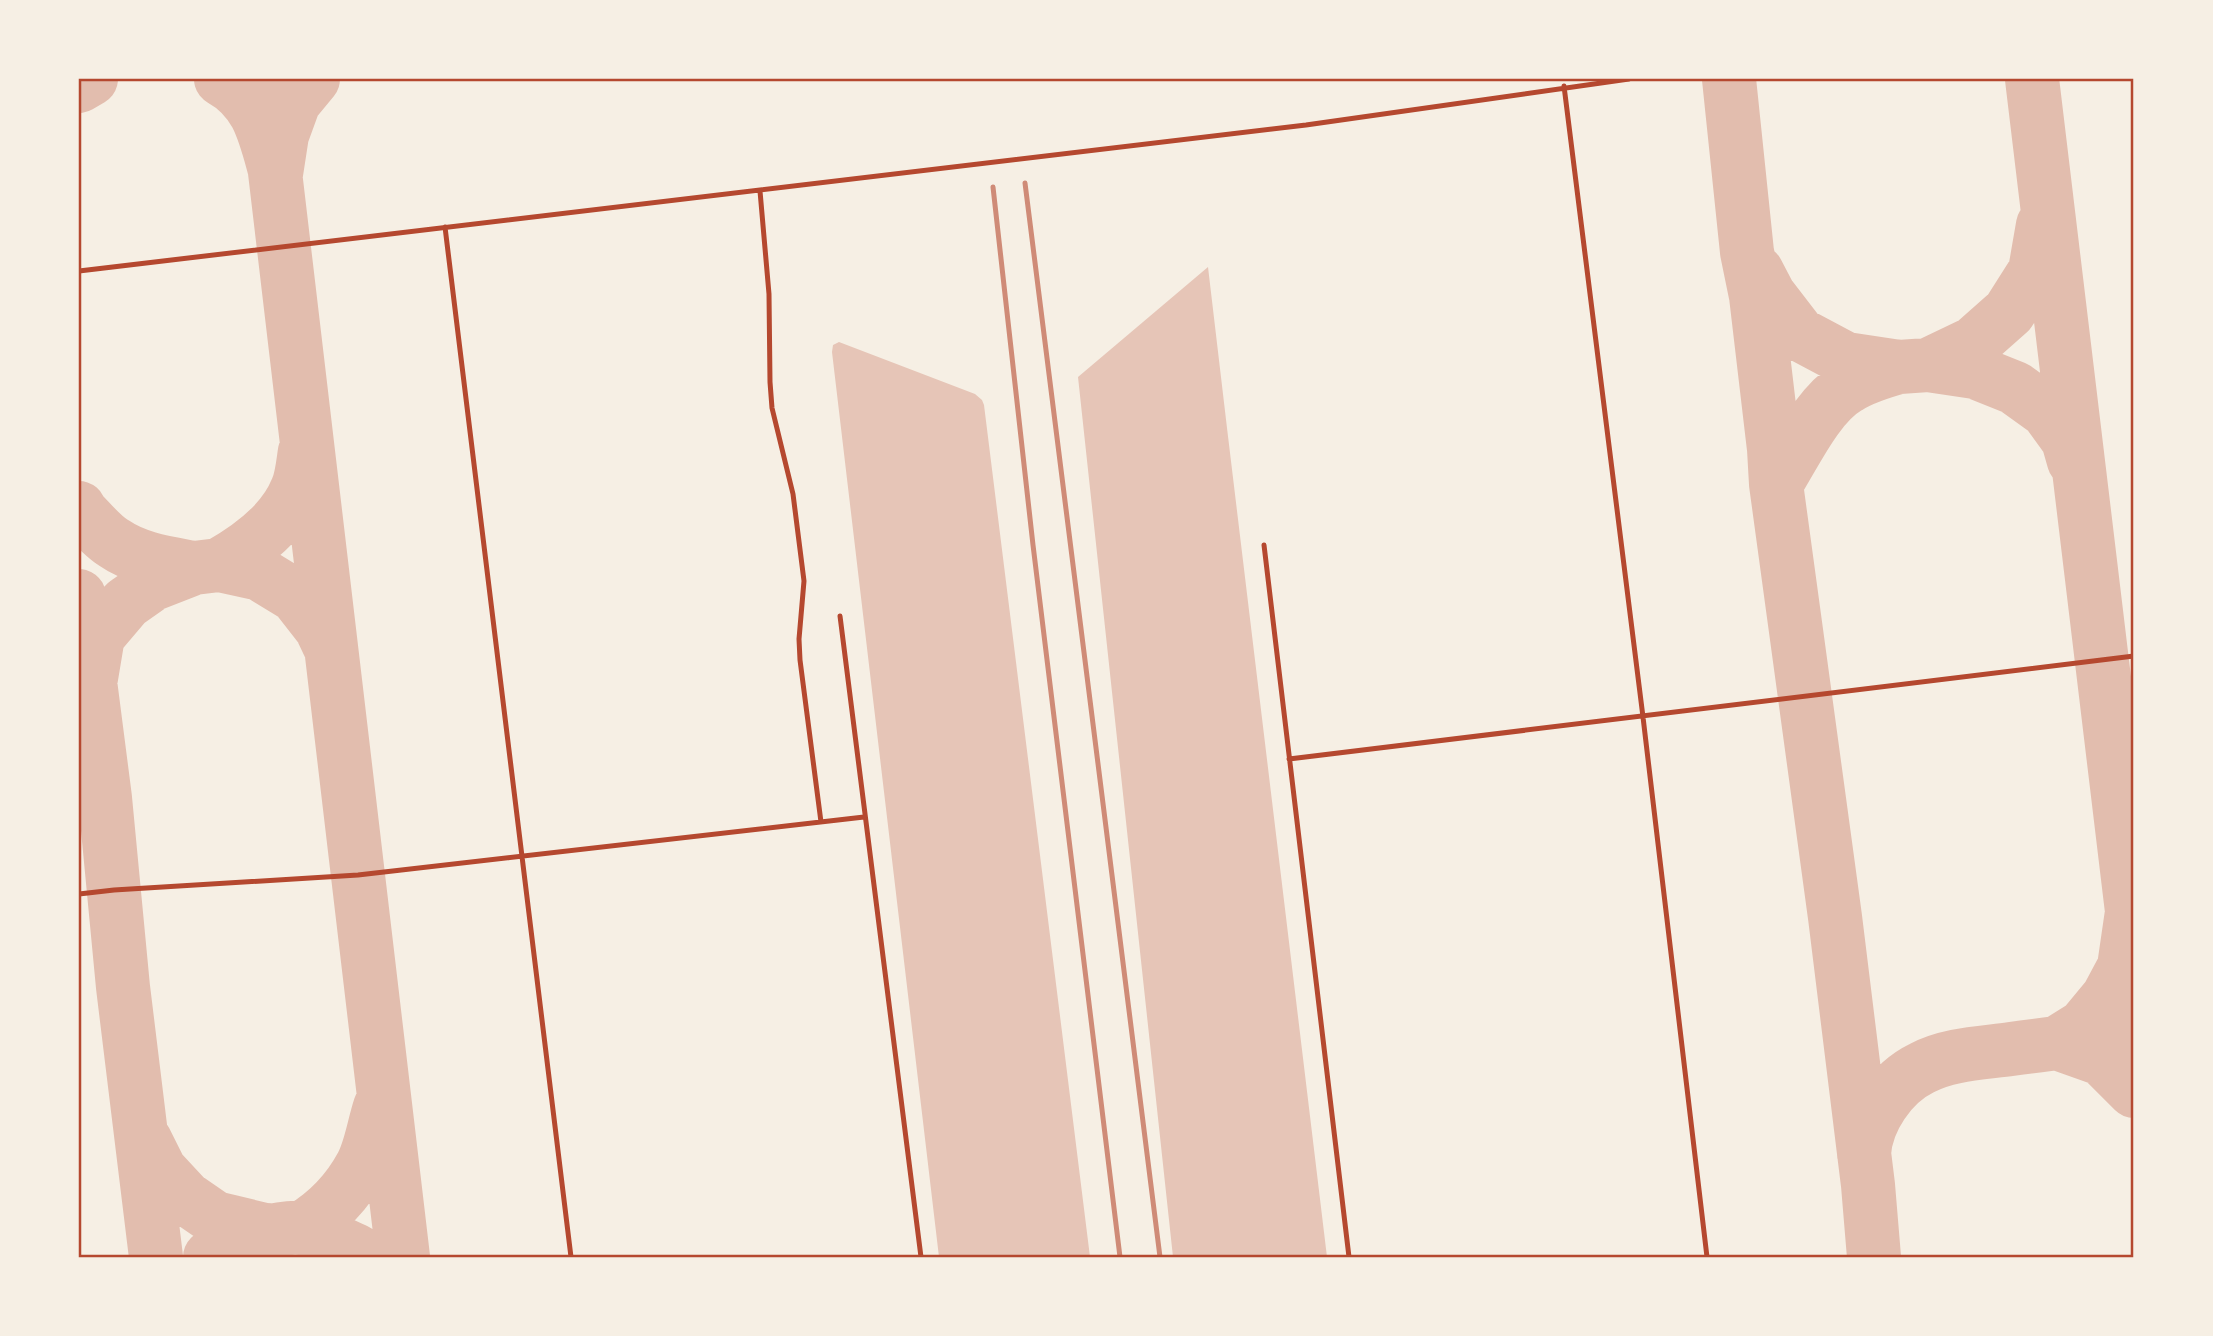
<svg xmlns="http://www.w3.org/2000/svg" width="2213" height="1336" font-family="'Roboto Serif',serif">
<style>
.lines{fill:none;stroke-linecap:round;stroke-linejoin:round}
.taxiway{stroke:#e2bdae;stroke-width:54}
.building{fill:#e6c5b7}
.service{stroke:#b5482f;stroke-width:5}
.rail{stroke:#cf8b77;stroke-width:5}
.neatline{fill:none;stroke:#b5482f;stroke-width:2.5}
</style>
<rect width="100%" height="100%" fill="#f6efe4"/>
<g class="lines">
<path class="taxiway" d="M221,79C259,100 265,135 276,174L282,135L294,102L313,79
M264,79L403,1257
M1729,79L1747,252L1756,296L1774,449L1776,484L1835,917L1868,1185L1874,1257
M2032,79L2134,928
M79,86L91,79
M1757,272L1769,295L1799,334L1846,359L1899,367L1928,365L1974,343L2009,312L2035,271L2043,225
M1928,365L1975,372L2015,388L2047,411L2068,440L2074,461
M1776,484C1795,454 1817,405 1848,387C1864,377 1881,372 1899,367
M79,508L81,512C91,522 102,536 114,543C137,559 167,563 194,568
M219,565C249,548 284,522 297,489C302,478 303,463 305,451
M79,596L105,798L123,987L156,1257
M91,678L98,636L126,603L153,584L194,568L219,565L260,574L296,596L321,628L330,647
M2132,912L2124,967L2108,997L2084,1026L2057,1043L2102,1059L2134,1091
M145,1140L160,1170L186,1198L215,1218L273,1232
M1864,1154C1866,1120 1891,1083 1922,1068C1948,1054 1982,1053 2011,1049C2052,1044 2093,1038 2134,1032
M302,1228C327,1213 348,1191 362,1165C371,1148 374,1125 380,1107
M210,1257C226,1241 278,1226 301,1228C315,1230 343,1245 357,1251L362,1257"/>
</g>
<path class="building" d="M1208,267L1227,428L1327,1257H1173L1078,377Z
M839,342L975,394L982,400L984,405L1090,1257H939L832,352L833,345Z"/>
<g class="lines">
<path class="service" d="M1564,86L1643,717L1707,1257
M760,191L769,294L770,382L772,408L793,494L804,581L799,639L800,660L821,822
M445,227L571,1257
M79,271L1306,125L1629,79
M1264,545L1349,1257
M840,616L921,1257
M1289,759L2134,656
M79,894L114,890L358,875L864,817"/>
<path class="rail" d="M1025,183L1160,1257
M993,187L1033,545L1120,1257"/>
</g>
<rect width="2213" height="1336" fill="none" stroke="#f6efe4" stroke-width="161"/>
<rect x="80" y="80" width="2052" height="1176" class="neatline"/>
</svg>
